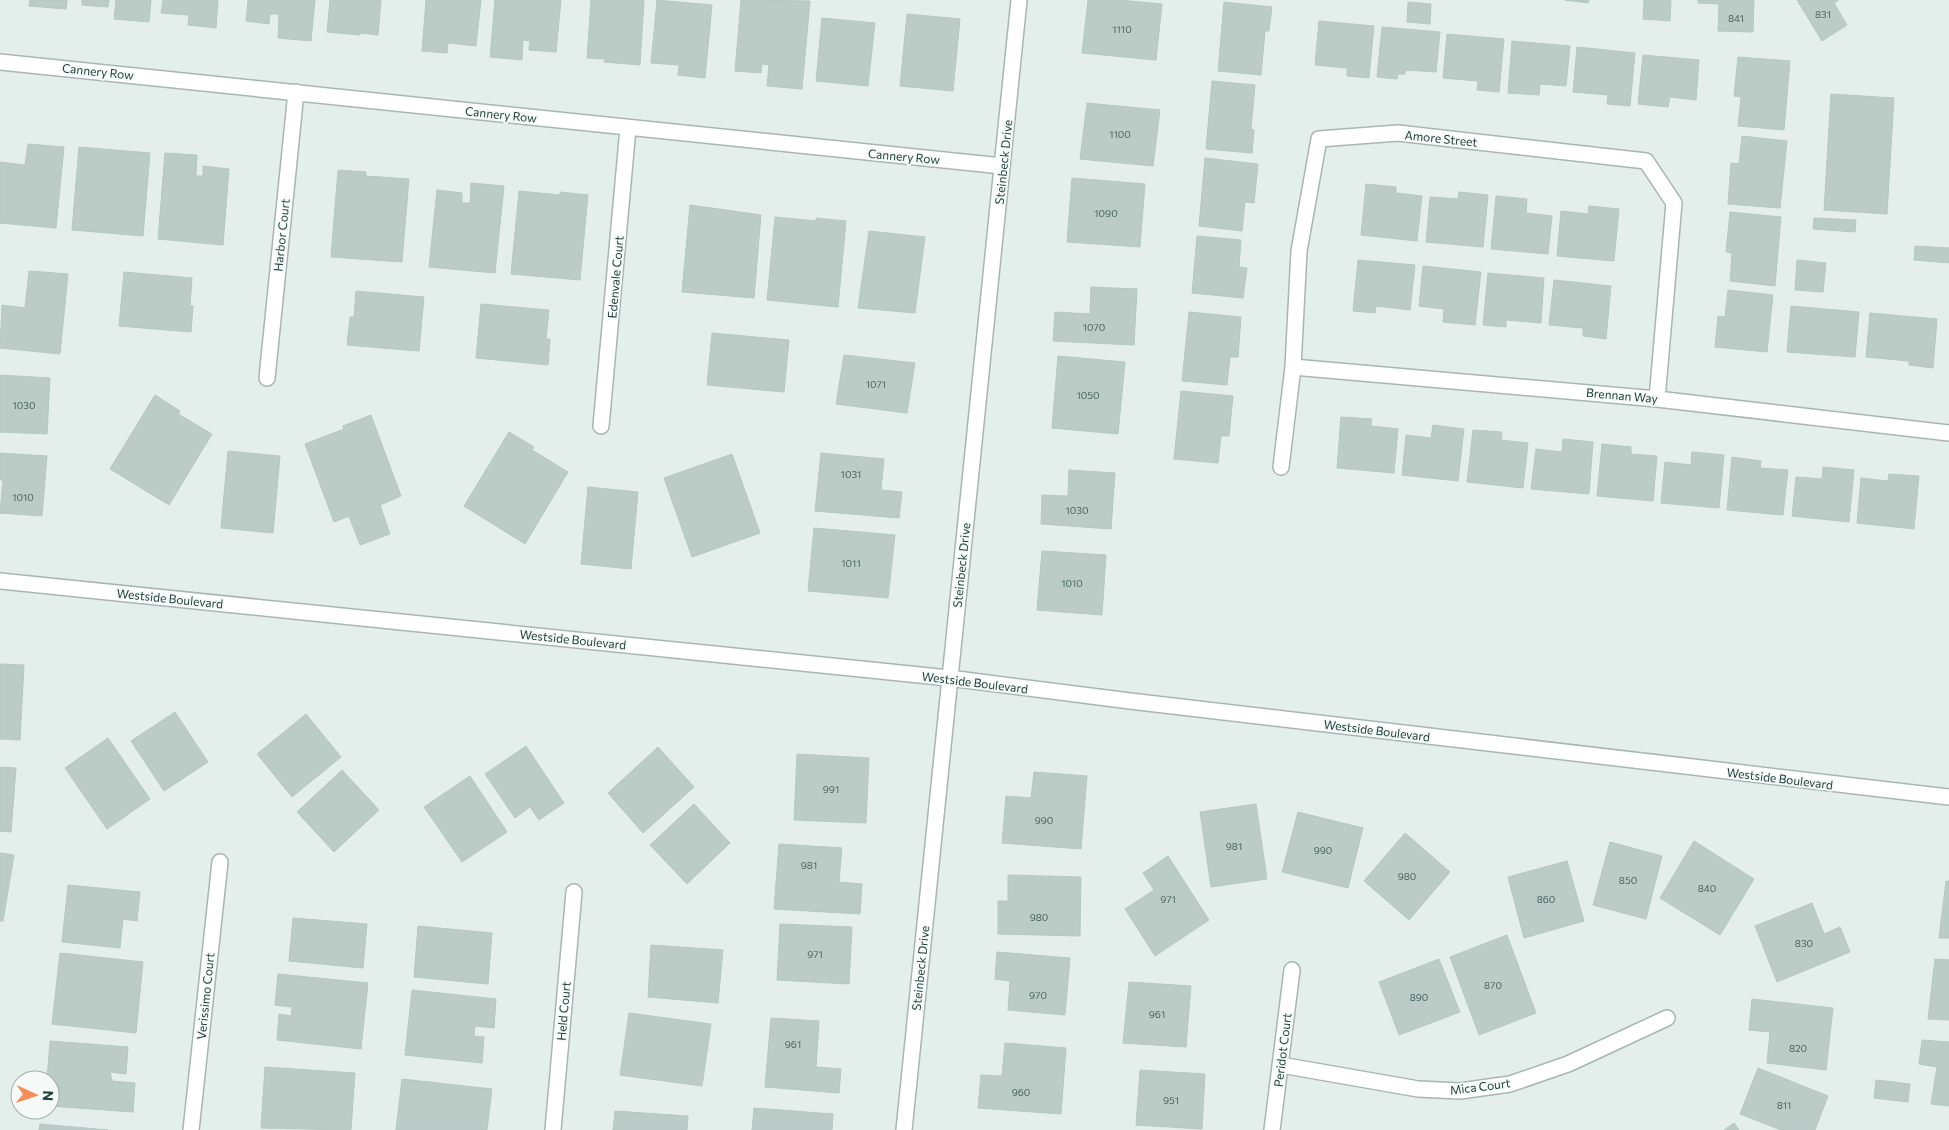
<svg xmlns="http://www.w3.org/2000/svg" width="1949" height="1130" font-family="Commissioner,sans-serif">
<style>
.building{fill:#bbccc7;stroke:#b5c8c2}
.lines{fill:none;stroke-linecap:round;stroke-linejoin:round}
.minor-casing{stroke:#a6b7b2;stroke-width:18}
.tertiary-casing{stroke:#a6b7b2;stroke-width:18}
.minor{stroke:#fff;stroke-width:15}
.tertiary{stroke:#fff;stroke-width:15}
.labels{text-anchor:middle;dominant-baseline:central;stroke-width:4;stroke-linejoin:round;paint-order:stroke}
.number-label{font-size:10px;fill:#48645e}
.street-label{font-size:12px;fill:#22413b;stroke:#f5faf8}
</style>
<rect width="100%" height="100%" fill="#e4eeea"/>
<path class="building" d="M30,0H67L66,9L29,6Z
M82,0H109L108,7L82,5Z
M116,0H151L149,22L114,19Z
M163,0H218L216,28L188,25L189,15L161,13Z
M248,0H315L311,41L278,38L279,14H270L269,24L246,21Z
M330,0H381L378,35L360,33V35L327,32Z
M426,0H481L476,46L448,43L447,53L422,51Z
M495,0H561L556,52L529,50L530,41L523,40L522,60L490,57Z
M591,0H644L640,65L604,62L605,59L587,58Z
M657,0L712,5L705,78L678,75L679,65L651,63Z
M741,0L810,1L802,89L767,86L769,65L762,64L761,73L735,71Z
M1088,0H1119L1162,4L1156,60L1082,53Z
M1565,0H1589L1588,3Z
M1644,0H1671L1670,21L1643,19Z
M1698,0H1754L1753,32L1718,31L1719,4L1698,3Z
M1797,0H1839L1834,3L1847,25L1822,41Z
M1224,2L1272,7L1269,31H1265L1261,75L1218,71Z
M1408,2L1431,4L1430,24L1407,22Z
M907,14L960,19L953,91L900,86Z
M822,18L875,23L868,86L816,81Z
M1319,21L1374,26L1369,78L1347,76V68L1315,65Z
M1382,27L1440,32L1436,72L1406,70L1405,74H1398L1397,79L1377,77Z
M1447,34L1504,39L1499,92L1477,90L1478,81L1443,78Z
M1512,41L1570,46L1566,86L1540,84L1539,95L1508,93Z
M1577,47L1635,53L1630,106L1607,104L1608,95L1573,92Z
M1643,55L1699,60L1696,100L1670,97L1668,107L1638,104Z
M1738,57L1790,61L1784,130L1738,126L1741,97L1734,96Z
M1212,81L1255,85L1251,129L1254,130L1252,153L1206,149Z
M1831,94L1894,98L1887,214L1824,210Z
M1087,103L1160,110L1153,166L1080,159Z
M1742,136L1787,141L1780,208L1728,204L1731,163L1739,164Z
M28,144L64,147L56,228L0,223V162L25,165Z
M79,147L150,153L143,236L72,230Z
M165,153L197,155L196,176H203V166L229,169L223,245L158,239Z
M1205,158L1258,164L1254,203L1245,202L1242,231L1199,226Z
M338,170L366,172V176L409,179L402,262L331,257Z
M1072,178L1145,184L1140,247L1067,242Z
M471,183L504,186L495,273L429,267L437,190L462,193V203H470Z
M1366,184L1396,187V193L1422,196L1417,241L1361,235Z
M519,191L560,195V192L588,195L580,280L511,274Z
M1459,192L1488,195L1483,247L1426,242L1430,197L1458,199Z
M1496,196L1527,199L1526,213L1552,216L1548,254L1491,249Z
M690,205L761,215L754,298L682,292Z
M1589,206L1619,209L1614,261L1557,256L1561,211L1588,214Z
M1730,212L1781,217L1775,286L1730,281L1732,253L1726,252Z
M775,217L816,221V218L846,221L838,307L767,300Z
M1814,218L1856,220L1855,232L1813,229Z
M869,231L925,237L915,313L858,308Z
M1197,236L1241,240L1239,267L1247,268L1243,298L1192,293Z
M1915,246L1949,248V263L1914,260Z
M1358,260L1415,265L1410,310L1376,306L1375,313L1353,311Z
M1797,260L1826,263L1823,292L1795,290Z
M1423,266L1481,272L1475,325L1443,322L1444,309L1419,306Z
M29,271L68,274L60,354L0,348L2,305L25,308Z
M124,272L192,278L190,306H193L191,332L119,326Z
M1488,273L1544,278L1541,323L1506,320V327L1483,325Z
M1554,280L1611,286L1606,339L1583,336V328L1549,325Z
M1091,287L1137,289L1134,345L1053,341L1055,312L1090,314Z
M1728,290L1773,295L1767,352L1715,347L1718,316L1725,317Z
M356,291L424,297L419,351L347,345L350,317H354Z
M481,304L549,310L546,339H550L548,365L476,358Z
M1791,306L1859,312L1855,357L1787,352Z
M1189,312L1241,317L1238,357H1230L1227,385L1182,381Z
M1870,313L1937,319L1933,368L1909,365V361L1866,357Z
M712,333L789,340L784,392L707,385Z
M844,355L915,363L907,413L836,404Z
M1058,356L1125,362L1118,434L1052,428Z
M0,375L50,378L47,434L0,432Z
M1181,391L1233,396L1229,436H1221L1218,463L1174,459Z
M155,395L180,411L178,414L212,434L169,505L110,469Z
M371,415L401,496L380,505L390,534L360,545L349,516L334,522L305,444L344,429L343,426Z
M1341,417L1372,419L1371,426L1398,429L1394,473L1337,468Z
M1433,425L1464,429L1458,481L1402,475L1406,435L1431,438Z
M1473,430L1502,432L1501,440L1528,443L1523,488L1467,482Z
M509,432L534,447L532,450L568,472L525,544L464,506Z
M1563,439L1593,442L1589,494L1531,489L1536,449L1562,452Z
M1602,444L1631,447V454L1657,456L1653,501L1597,496Z
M228,451L280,456L273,533L221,528Z
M1692,452L1724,455L1719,508L1661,503L1665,462L1691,465Z
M0,453L47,456L42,516L0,513L3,480H0Z
M821,453L884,459L881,490L902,492L899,518L815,511Z
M732,454L760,533L692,557L664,478Z
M1732,457L1761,461L1760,468L1788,470L1783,515L1727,510Z
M1823,467L1854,470L1849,522L1792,516L1796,477L1822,479Z
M1069,470L1115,473L1111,529L1041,524L1042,495L1068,496Z
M1889,474L1919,476L1914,529L1857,523L1861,478L1888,481Z
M588,487L638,492L631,569L581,564Z
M814,528L895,535L888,598L808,591Z
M1042,551L1106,555L1102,615L1037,610Z
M0,664L24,665L20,740L0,739Z
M175,712L208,762L164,791L131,741Z
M306,714L341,757L292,797L257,754Z
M108,738L150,799L107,829L65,768Z
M526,746L564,803L539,820L530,807L515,818L485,774Z
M658,747L694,787L643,833L608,793Z
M797,754L869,758L866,823L794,820Z
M0,767L16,768L11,832L0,831Z
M342,770L379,810L334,852L297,812Z
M1034,772L1087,776L1081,849L1002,843L1006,796L1031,798Z
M470,776L507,832L462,862L424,807Z
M694,804L730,843L687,884L650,845Z
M1256,804L1267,879L1211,887L1200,812Z
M1298,812L1363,828L1348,888L1282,872Z
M1405,833L1450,872L1409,920L1364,881Z
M1694,841L1754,879L1720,935L1660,898Z
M1610,842L1662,856L1646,919L1593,905Z
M779,844L842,848L839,882L862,884L860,914L774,909Z
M0,853L14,855L3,921H0Z
M1168,856L1209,920L1155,956L1125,909L1154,890L1143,873Z
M1567,861L1584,921L1524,938L1508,877Z
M1008,875L1081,877L1080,936L998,934V901H1008Z
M1946,881H1949V938H1939Z
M68,885L140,892L137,921L123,919L120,948L62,942Z
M1812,903L1824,934L1840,927L1850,952L1777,982L1755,926Z
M293,918L367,924L363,968L289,961Z
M780,924L852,927L849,984L777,980Z
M418,926L492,933L488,984L414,977Z
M1507,935L1536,1013L1479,1035L1450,957Z
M651,945L723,950L718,1003L648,997Z
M997,952L1070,958L1065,1015L1008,1010L1010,981L995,979Z
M60,953L143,962L136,1033L52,1024Z
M1439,959L1460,1012L1399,1035L1379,982Z
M1935,959L1949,960V1020L1928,1019Z
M278,974L368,983L361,1049L277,1040L279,1014L291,1016L292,1007L275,1005Z
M1129,982L1191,986L1186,1047L1123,1043Z
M412,990L496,999L494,1028L475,1026L474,1036L484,1037L482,1063L405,1055Z
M1752,999L1833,1008L1826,1070L1767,1063L1770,1032L1749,1030Z
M629,1013L711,1024L702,1086L620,1075Z
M771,1018L819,1021L816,1067L841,1069L839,1093L765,1087Z
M1922,1040L1949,1042V1106L1931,1104L1937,1067L1919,1064Z
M50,1041L128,1047L126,1074L110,1072L112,1081L135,1083L133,1112L50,1106V1080H47Z
M1005,1043L1066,1048L1061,1114L978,1108L981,1075L1002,1076Z
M265,1067L355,1073L351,1130L261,1128Z
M1758,1068L1828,1096L1815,1130H1781L1740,1114Z
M1140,1070L1205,1074L1202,1129L1136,1125Z
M402,1079L492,1089L487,1130H396Z
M1876,1080L1910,1084L1908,1102L1874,1098Z
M754,1108L833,1114L832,1130H752Z
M615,1111L688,1116L687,1130H613Z
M1734,1123L1739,1130H1724Z
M40,1124L108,1130H39Z"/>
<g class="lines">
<defs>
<path id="minor" d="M0,62L1002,166
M1293,367L1657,399L1949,433
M267,378L296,92
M601,426L628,128
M1281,467L1293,367L1299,251L1319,139L1398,133L1646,161L1674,203L1657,399
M1281,1065L1418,1089L1460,1091L1510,1084L1568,1064L1667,1018
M191,1130L220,862
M553,1130L574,892
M904,1130L1019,0
M1272,1130L1292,970"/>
<path id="tertiary" d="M0,581L949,678L1130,701L1949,797"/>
</defs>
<use href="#minor" class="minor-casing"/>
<use href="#tertiary" class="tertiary-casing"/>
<use href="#minor" class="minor"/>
<use href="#tertiary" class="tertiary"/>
</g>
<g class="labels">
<g class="number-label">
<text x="1823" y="14">831</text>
<text x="1736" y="18">841</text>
<text x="1122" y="29">1110</text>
<text x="1120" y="134">1100</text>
<text x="1106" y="213">1090</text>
<text x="1094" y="327">1070</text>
<text x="876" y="384">1071</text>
<text x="1088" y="395">1050</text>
<text x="24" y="405">1030</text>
<text x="851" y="474">1031</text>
<text x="23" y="497">1010</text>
<text x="1077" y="510">1030</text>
<text x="851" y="563">1011</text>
<text x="1072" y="583">1010</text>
<text x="831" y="789">991</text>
<text x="1044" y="820">990</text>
<text x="1234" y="846">981</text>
<text x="1323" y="850">990</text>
<text x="809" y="865">981</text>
<text x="1407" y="876">980</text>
<text x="1628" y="880">850</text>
<text x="1707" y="888">840</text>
<text x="1168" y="899">971</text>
<text x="1546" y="899">860</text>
<text x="1039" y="917">980</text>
<text x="1804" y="943">830</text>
<text x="815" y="954">971</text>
<text x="1493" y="985">870</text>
<text x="1038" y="995">970</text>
<text x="1419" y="997">890</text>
<text x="1157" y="1014">961</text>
<text x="793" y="1044">961</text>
<text x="1798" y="1048">820</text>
<text x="1021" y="1092">960</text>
<text x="1171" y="1100">951</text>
<text x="1784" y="1105">811</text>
</g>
<g class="street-label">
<text transform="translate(98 71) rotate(6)">Cannery Row</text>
<text transform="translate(501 114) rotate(6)">Cannery Row</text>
<text transform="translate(1441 138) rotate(6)">Amore Street</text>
<text transform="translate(904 156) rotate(5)">Cannery Row</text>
<text transform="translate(1003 162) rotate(-84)">Steinbeck Drive</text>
<text transform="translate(281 235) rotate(-84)">Harbor Court</text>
<text transform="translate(615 277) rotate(-85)">Edenvale Court</text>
<text transform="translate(1622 395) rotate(5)">Brennan Way</text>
<text transform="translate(961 565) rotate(-84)">Steinbeck Drive</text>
<text transform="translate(170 598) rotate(6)">Westside Boulevard</text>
<text transform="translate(573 639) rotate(6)">Westside Boulevard</text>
<text transform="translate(975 682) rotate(7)">Westside Boulevard</text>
<text transform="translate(1377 730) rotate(7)">Westside Boulevard</text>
<text transform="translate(1780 778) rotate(7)">Westside Boulevard</text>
<text transform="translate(920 968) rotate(-84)">Steinbeck Drive</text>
<text transform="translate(205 996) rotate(-84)">Verissimo Court</text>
<text transform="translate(563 1011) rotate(-85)">Held Court</text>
<text transform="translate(1282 1050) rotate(-83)">Peridot Court</text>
<text transform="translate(1480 1086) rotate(-7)">Mica Court</text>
</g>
</g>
<g transform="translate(35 1095) rotate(93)"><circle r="24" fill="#f5faf8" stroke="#a1b0ac"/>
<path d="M0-4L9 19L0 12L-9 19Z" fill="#fa8d56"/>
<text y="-8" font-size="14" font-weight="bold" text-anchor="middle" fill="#22413b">N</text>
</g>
</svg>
